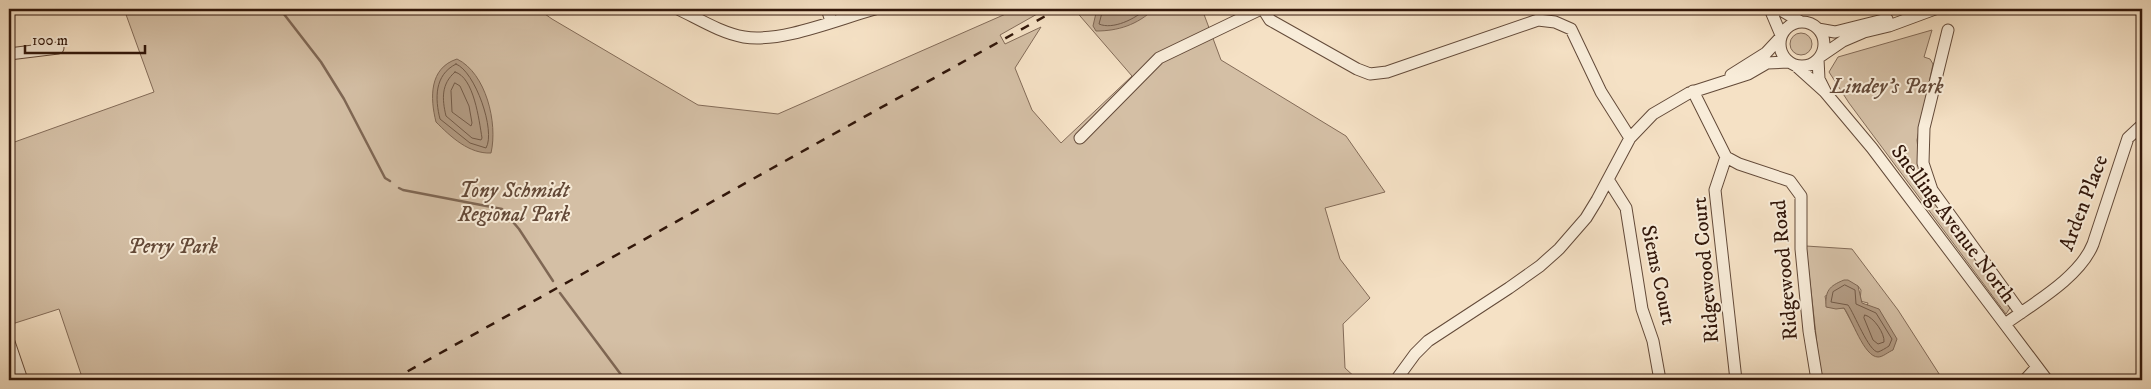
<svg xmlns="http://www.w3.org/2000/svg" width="2151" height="389" font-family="'IM FELL DW Pica',serif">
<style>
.green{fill:#d4bfa5;stroke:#836b58;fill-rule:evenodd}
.water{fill:#b39c85;stroke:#7f6754}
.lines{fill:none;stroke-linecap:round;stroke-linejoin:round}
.shore{stroke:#725a48;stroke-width:1}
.stream{stroke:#7f6754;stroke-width:2.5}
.minor-casing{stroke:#634a39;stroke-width:13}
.minor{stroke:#f8ecd9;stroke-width:11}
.rail{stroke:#32170a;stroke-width:2.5;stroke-dasharray:9 9;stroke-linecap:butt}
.labels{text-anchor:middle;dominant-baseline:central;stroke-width:4;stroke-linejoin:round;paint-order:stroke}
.park-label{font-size:21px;font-style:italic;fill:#634938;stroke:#f8ecd9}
.street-label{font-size:21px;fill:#32170a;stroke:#f8ecd9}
</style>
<rect width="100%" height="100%" fill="#f5e1c5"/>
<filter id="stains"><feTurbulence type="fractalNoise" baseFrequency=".004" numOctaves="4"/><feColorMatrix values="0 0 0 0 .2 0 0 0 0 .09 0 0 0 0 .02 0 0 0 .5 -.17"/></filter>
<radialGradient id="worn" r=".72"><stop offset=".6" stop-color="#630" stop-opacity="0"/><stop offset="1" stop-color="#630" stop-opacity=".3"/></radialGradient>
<path class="green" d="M124,9H538L552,19L698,105L778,114L1017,9H1046L1000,35L1005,44L1041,27L1015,68L1032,110L1061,143L1132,76L1074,9H1202L1221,60L1346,136L1385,192L1325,208L1340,259L1370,298L1343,324L1345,368L1358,380H83L59,309L9,325V144L154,92Z
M1932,30L1924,57L1930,59L1933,64L1917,140L1919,159L1947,220L2010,308L2006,314L1849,103L1829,72L1838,57Z
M1790 44a11 11 0 1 1 22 0a11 11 0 1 1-22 0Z
M1806,246L1852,249L1898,310L1943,380H1821ZM1858,286L1861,290L1860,301L1868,303L1858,334L1844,308L1827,307L1825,296Z"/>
<path class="water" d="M1100,9H1154C1137,25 1118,31 1096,31L1093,26L1096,13Z
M457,59C486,73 498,123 491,153C469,154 451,137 436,122C430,98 429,68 457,59Z
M1844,280H1848L1858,286L1862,303L1879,309L1897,339L1893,350C1888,352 1883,357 1878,357C1864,357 1852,319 1844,308L1836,309L1826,307C1825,291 1829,286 1844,280Z"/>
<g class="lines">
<path class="shore" d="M1103,9L1099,24C1113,30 1135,19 1146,9
M456,64C475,71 496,131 486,148L470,143L440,119C435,99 434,75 456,64Z
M455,72C474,77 479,120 482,138L481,140L472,138L446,116C442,99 441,84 455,72Z
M455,83L460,86L469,106L472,123L471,126L452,112L451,91Z
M1845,285L1855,290L1856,304L1876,313L1892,339L1889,346C1886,348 1881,351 1878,352C1869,352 1854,313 1848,305L1831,302L1833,292Z
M1865,315C1874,317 1885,334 1884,342L1878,344L1873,340L1864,318Z"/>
<path class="stream" d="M280,9L321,62L344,99L385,178L390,181
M399,188L403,190L502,209L519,229L553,281
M560,293L625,380"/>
<defs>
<path id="minor" d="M678,9C699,19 721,33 744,37C782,43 838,19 875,9
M827,9L831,21
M1263,9L1270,20L1357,69L1370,74L1387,72L1538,20L1555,22L1571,29L1601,92L1630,138
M1770,9L1781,35
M1779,9L1801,22
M1780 44a22 22 0 1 1 44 0a22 22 0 1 1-44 0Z
M1818,29L1835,32L1887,19
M1948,30L1924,128L1923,163L1932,190L2021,313
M9,54L58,48
M1821,56L1843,41L1864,32L1889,26L1935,9
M1818,59L1819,79L1825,91
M1795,65L1825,92L1872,148L2047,380
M1731,75L1766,53L1780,38
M1693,91L1726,157L1739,164L1790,181L1801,196V249L1809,331L1817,380
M1080,138L1159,58L1261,9
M1726,157L1715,190L1736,380
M1609,181L1626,208L1642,309L1653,341L1660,380
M2005,324C2034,303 2080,277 2093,244L2128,138L2142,125
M9,342L22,380
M1396,380L1415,354L1428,341L1509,288L1540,266L1559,249L1586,218L1597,200L1630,138L1653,114L1689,93L1748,74L1767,63L1788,62
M2025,380L2037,367"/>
</defs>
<use href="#minor" class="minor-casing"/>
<use href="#minor" class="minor"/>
<path class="rail" d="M392,380L1058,9"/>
</g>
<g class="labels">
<g class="park-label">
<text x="1887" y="87">Lindey's Park</text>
<text x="514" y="191">Tony Schmidt<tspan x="514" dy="24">Regional Park</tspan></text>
<text x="173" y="247">Perry Park</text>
</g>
<g class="street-label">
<text transform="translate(2084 203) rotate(-69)">Arden Place</text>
<text transform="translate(1953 224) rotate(53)">Snelling Avenue North</text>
<text transform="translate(1706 270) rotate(-95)">Ridgewood Court</text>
<text transform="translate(1785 270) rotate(-95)">Ridgewood Road</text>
<text transform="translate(1658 275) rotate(78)">Siems Court</text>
</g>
</g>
<rect width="2151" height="389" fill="none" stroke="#f5e1c5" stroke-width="30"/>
<rect x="10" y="10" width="2131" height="369" fill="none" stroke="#32170a" stroke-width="2.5"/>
<rect x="15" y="15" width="2121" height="359" fill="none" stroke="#32170a"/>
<path d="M25 45v8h120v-8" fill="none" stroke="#32170a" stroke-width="2.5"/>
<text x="32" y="45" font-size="15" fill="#32170a" stroke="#f8ecd9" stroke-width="4" paint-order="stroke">100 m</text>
<rect width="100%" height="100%" filter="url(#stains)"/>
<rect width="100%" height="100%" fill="url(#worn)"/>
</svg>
